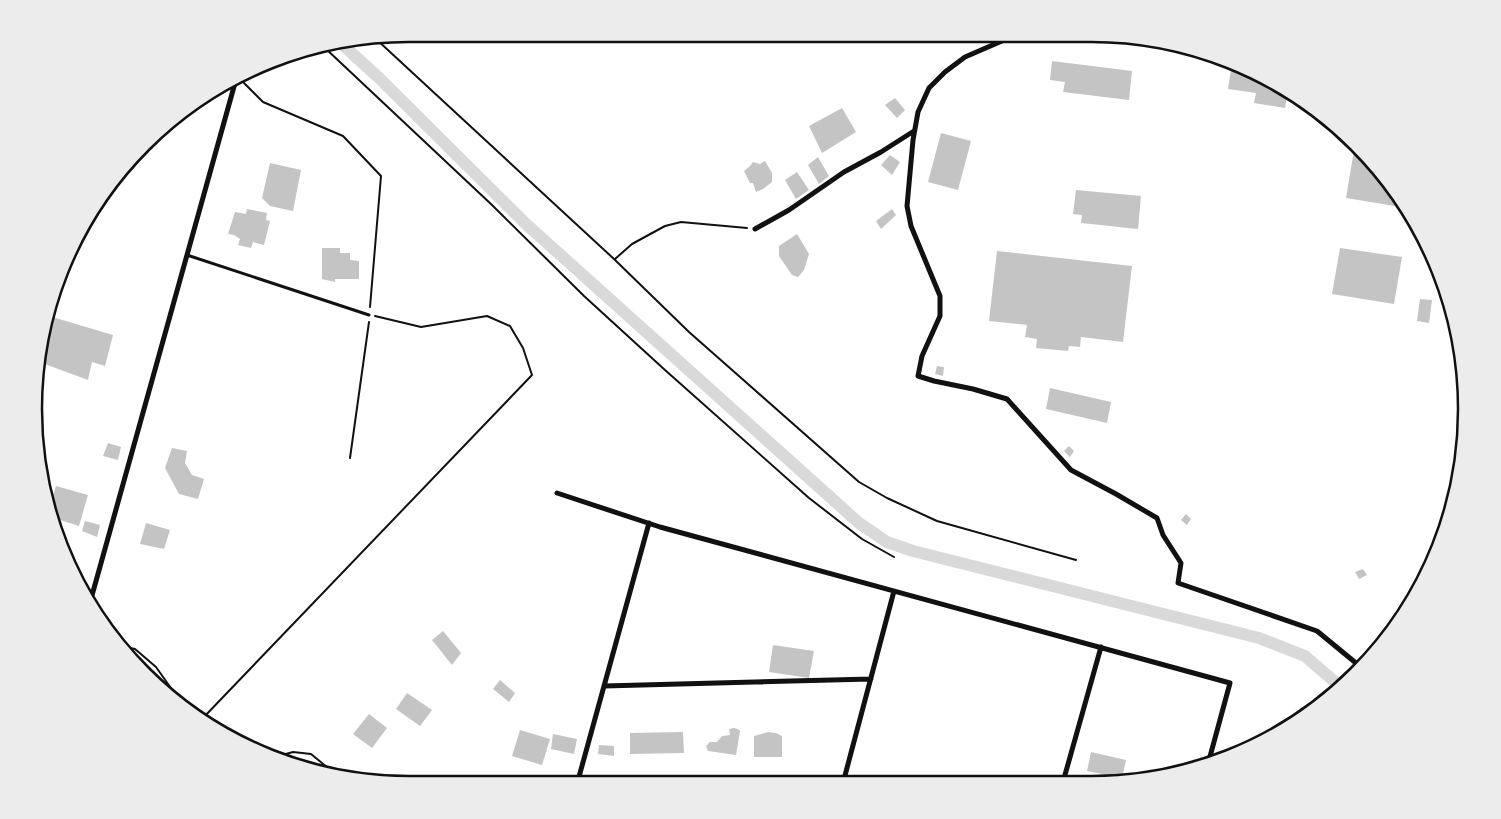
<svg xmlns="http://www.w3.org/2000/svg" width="1501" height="819" font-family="Signika,sans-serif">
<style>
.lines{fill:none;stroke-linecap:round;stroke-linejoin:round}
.canal{stroke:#d9d9d9;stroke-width:12}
.building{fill:#c4c4c4}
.path{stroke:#111;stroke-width:2}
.service{stroke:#111;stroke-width:3}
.minor{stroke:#111;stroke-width:5}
.rim{fill:none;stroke:#111;stroke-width:2.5}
</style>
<rect width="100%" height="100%" fill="#fff"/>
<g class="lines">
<path class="canal" d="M343,45L379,78L526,224L859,523L887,542L913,551L1259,638L1305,656L1335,682L1338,689"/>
</g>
<path class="building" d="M1052,61L1132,71L1129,100L1063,92L1065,82L1050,80Z
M1232,64L1279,84L1298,98L1287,96L1285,108L1254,103L1256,93L1228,89Z
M895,98L905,110L897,118L885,105Z
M842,108L856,132L822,153L809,126Z
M941,133L971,141L958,190L928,182Z
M1355,144L1389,181L1407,208L1346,198Z
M890,155L900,162L892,175L881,165Z
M818,157L829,176L819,184L808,165Z
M765,161L772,173V182L763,189L756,192L753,183H750L744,171L750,166L753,162L760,164Z
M270,163L301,170L293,211L270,206L262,198Z
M797,172L809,190L796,199L785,180Z
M1076,190L1141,196L1138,229L1081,223L1082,215L1073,214Z
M247,209L267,213L266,220L270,221L264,245L253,242L251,248L238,245L240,239L234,235L228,234L235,212L246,214Z
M892,209L896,215L881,229L876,221Z
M797,234L809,254L804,270L798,277L792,275L779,256V246Z
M322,248H340V253H350V260L359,261V279H335V282L322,279Z
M1340,248L1402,257L1394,304L1332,294Z
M997,251L1132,266L1123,342L1081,337L1080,347L1069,346L1068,351L1036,348L1037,339L1025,337L1027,325L989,321Z
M1420,299L1432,300L1429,323L1417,321Z
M49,316L113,335L105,366L92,362L88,380L42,363L45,323Z
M937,366L944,367L943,376L935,374Z
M1050,388L1111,402L1107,423L1046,409Z
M108,443L121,447L118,460L103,456Z
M1069,446L1074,451L1070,457L1064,451Z
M172,448L187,451L185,463L192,475L204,479L198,499L179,494L165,468Z
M56,486L88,495L79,526L54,518L51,503Z
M1186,514L1191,519L1187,525L1181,520Z
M85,521L100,525L97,537L82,531Z
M146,523L170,530L164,549L140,544Z
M1363,569L1367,575L1359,579L1355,572Z
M443,631L461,653L452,665L432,640Z
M773,645L814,651L809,678L769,672Z
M500,680L515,693L509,702L493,689Z
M407,693L432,710L420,726L396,709Z
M369,714L387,728L372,748L353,734Z
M734,728L738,729L740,731L736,755L708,751L706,746L710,742H717L722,736L730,735L729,729Z
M520,730L550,739L542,765L512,756Z
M683,732L684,753L630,754V733Z
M768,732L776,733L782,736V757H754V736Z
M553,734L577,739L574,754L551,749Z
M599,745L614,746V756L598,754Z
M1091,752L1126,760L1122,778L1087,771Z
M388,778L407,784H384Z
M523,778L525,784H512L513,781Z"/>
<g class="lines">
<path class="path" d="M376,39L614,259L689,332L859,482L887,498L937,521L1076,560
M325,48L492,205L584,296L665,370L809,498L862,539L894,557
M244,83L263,102L343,136L381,176L370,307
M615,259L632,244L665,226L681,222L747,228
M350,458L369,322
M120,646L135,649L156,667L180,701
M202,719L532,375L523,348L510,326L487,316L421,327L375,316
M275,757L293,752L311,754L339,777"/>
<path class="service" d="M187,255L369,315"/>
<path class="minor" d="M1018,34L965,57L945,72L929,88L918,112L913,140L907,206L911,226L940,296V316L922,356L918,376L934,381L973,389L1007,399L1071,470L1116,494L1157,518L1163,535L1181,563L1178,583L1317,631L1362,668
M755,229L789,210L844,172L881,152L914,131
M557,493L660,527L1230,683L1208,764
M91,599L235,83
M604,686L871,679
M1063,782L1101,647
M843,783L894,591
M577,784L649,523"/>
</g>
<path d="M0 0H1501V819H0ZM409 42H1091A367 367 0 0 1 1458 409V409A367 367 0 0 1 1091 776H409A367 367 0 0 1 42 409V409A367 367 0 0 1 409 42Z" fill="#ececec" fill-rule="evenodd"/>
<path class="rim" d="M409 42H1091A367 367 0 0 1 1458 409V409A367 367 0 0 1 1091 776H409A367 367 0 0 1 42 409V409A367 367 0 0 1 409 42Z"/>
</svg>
